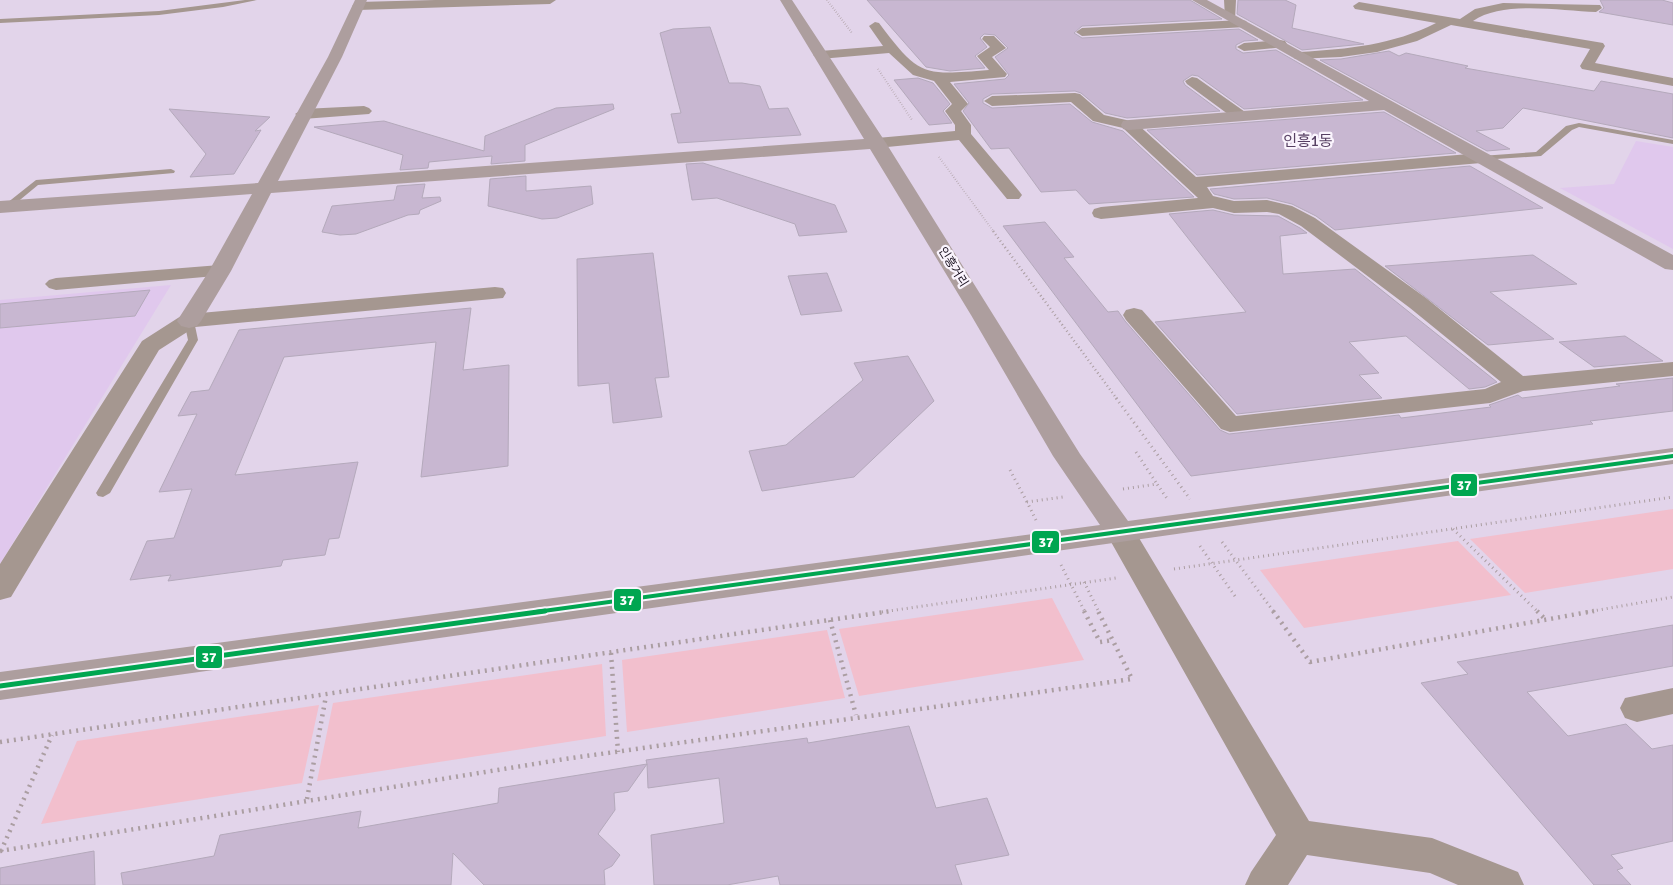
<svg xmlns="http://www.w3.org/2000/svg" width="1673" height="885" font-family="Signika,'Noto Sans KR',sans-serif">
<style>
.built{fill:#e0c8ed}
.green{fill:#f2bfcd}
.building{fill:#c8b7d1;stroke:#b4a9bb}
.lines{fill:none;stroke-linecap:round;stroke-linejoin:round}
.path-far3{stroke:#ab9ea2;stroke-width:2;stroke-dasharray:0.5 2;stroke-linecap:butt}
.path-far2{stroke:#ab9ea2;stroke-width:2.5;stroke-dasharray:1 3;stroke-linecap:butt}
.path-far1{stroke:#ab9ea2;stroke-width:3;stroke-dasharray:1 4;stroke-linecap:butt}
.path{stroke:#ab9ea2;stroke-width:4.5;stroke-dasharray:2 5;stroke-linecap:butt}
.lane{fill:#a59790;fill-rule:evenodd}
.street{fill:#a59790;fill-rule:evenodd}
.secondary{fill:#ad9e9e;fill-rule:evenodd}
.bus-1-far1-casing{stroke:#faf4fd;stroke-width:8}
.bus-1-casing{stroke:#faf4fd;stroke-width:9}
.bus-1-far1{stroke:#00a651;stroke-width:4}
.bus-1{stroke:#00a651;stroke-width:5}
.labels{text-anchor:middle;dominant-baseline:central;stroke-width:4.5;stroke-linejoin:round;paint-order:stroke}
.far-street-label{font-size:12px;fill:#160d1b;stroke:#faf4fd}
.far-quarter-label{font-size:15px;fill:#563f62;stroke:#faf4fd}
.line-badge{stroke:#faf4fd;stroke-width:2}
.badge-label{font-size:14px;text-anchor:middle;font-weight:bold;fill:#fff}
</style>
<rect width="100%" height="100%" fill="#e2d4ea"/>
<path class="built" d="M1636,141L1673,147V249L1560,188L1614,184Z
M171,285L0,564V300Z"/>
<path class="green" d="M1673,509V569L1525,593L1470,539Z
M1458,541L1511,595L1304,628L1260,570Z
M1052,598L1084,660L859,696L839,629Z
M827,630L845,698L627,732L622,660Z
M602,664L606,736L317,781L333,703Z
M319,705L302,783L41,824L77,741Z"/>
<path class="building" d="M867,0H1190L1222,19L1082,26L1074,33L1082,38L1239,29L1258,40L1244,41L1236,45V49L1243,53L1276,50L1363,100L1244,109L1198,76L1192,75L1183,81L1185,85L1220,111L1127,118L1105,113L1081,93L1075,91L992,94L983,99V103L992,108L1070,104L1092,122L1123,131L1194,197L1089,204L1076,190L1041,192L1009,148L991,149L963,111L969,103L954,84L1005,79L1009,75L995,57L1008,48L995,35L984,34L980,38L987,47L975,56L985,68L950,71L926,67Z
M1238,0H1285L1296,5L1292,28L1364,44L1302,50L1237,14Z
M1600,0H1662L1673,3V25L1599,12L1604,8Z
M710,27L729,83H742L760,86L769,109L788,108L801,135L678,143L671,114L681,113L660,33L673,29Z
M1389,51L1399,56L1406,53L1468,66L1465,68L1594,91L1601,81L1673,94V138L1523,108L1503,128L1476,131L1510,149L1487,151L1320,60L1341,59Z
M918,78L933,83L950,104L943,111L952,123L929,125L894,80Z
M613,104L614,109L525,145V161L491,164L492,156L429,162L428,168L400,170L403,155L314,127L384,121L484,151L485,136L556,108Z
M169,109L270,117L255,131L261,130L234,174L190,177L206,154Z
M1384,112L1456,153L1197,175L1147,130Z
M703,163L835,205L847,232L799,236L795,224L717,198L692,200L686,164Z
M1470,166L1543,208L1335,230L1316,216L1292,204L1267,198L1234,199L1214,194L1210,189Z
M526,176V191L591,186L593,204L557,218L542,219L488,206L490,179Z
M425,184L422,198L440,197L441,201L420,210L419,214L408,215L356,234L340,235L322,232L332,206L394,200L397,186Z
M1213,210L1234,215L1278,216L1300,228L1307,233L1280,236L1283,274L1355,269L1497,382L1485,387L1469,389L1406,336L1349,342L1379,373L1359,375L1382,398L1237,414L1155,322L1246,312L1169,214Z
M1045,222L1074,257L1064,258L1108,312L1118,311L1125,321L1220,430L1229,434L1399,415L1401,418L1491,407L1489,405L1518,395L1522,398L1620,386L1616,384L1673,378V411L1590,421L1593,424L1191,476L1003,226Z
M653,253L669,377L655,378L662,417L613,423L609,383L578,386L577,259Z
M1533,255L1577,284L1490,292L1554,339L1488,345L1385,266Z
M827,273L842,311L801,315L788,276Z
M150,290L135,316L0,328V304Z
M471,308L463,370L509,365L508,466L421,477L436,342L284,357L235,475L358,462L339,538L329,539L325,555L283,560L281,566L168,581L171,575L130,580L147,541L174,538L192,489L159,492L197,414L178,416L191,392L209,390L239,330Z
M1625,336L1663,361L1594,367L1559,342Z
M908,356L934,401L854,477L762,491L749,451L786,445L863,380L854,363Z
M1673,625V666L1527,692L1568,736L1626,724L1652,749L1673,745V841L1611,855L1623,868L1617,870L1631,885H1594L1421,683L1468,674L1457,662Z
M909,726L936,808L987,798L1009,855L955,865L962,885H780L778,876L727,885H654L651,835L724,823L719,778L648,788L647,764L628,791L614,793L615,810L598,834L620,855L612,866L604,870L605,885H484L453,853L451,885H123L121,873L214,856L220,835L361,811L358,828L498,803L499,788L647,764L646,760L807,738L808,743Z
M94,851L95,885H0V868Z"/>
<g class="lines">
<path class="path-far3" d="M827,0L852,33
M878,69L912,120
M939,157L994,232"/>
<path class="path-far2" d="M993,231L1117,399"/>
<path class="path-far1" d="M1116,398L1190,499
M1136,452L1157,484
M1010,470L1027,502
M1123,489L1157,484L1168,500
M1036,520L1027,502L1063,497
M1453,529L1538,612
M1222,542L1274,612
M1200,546L1237,599
M1061,565L1085,612
M1174,569L1673,497
M1084,582L1099,612
M882,612L1116,578
M1587,612L1673,597"/>
<path class="path" d="M1084,611L1100,642L1113,640
M1273,611L1310,662L1594,611
M1537,611L1546,620
M830,620L856,715
M611,653L618,752
M0,742L891,611
M307,799L326,696
M0,851L565,759L1132,679L1098,611
M1,851L52,735"/>
<path class="lane" d="M245,0H257L223,7L159,15L0,23V19L159,11Z
M1579,123L1673,140V144L1579,127L1572,130L1541,156L1481,160L1477,158L1481,156L1536,152L1566,126Z
M171,169L175,171L174,173L38,185L9,209L2,207L36,180Z
M189,318L194,321L198,340L110,493L103,497L98,496L96,493L188,340L184,321Z"/>
<path class="street" d="M435,0H556L550,4L358,10L352,6L358,2Z
M1224,0H1236L1235,20L1231,21L1225,17Z
M1359,2L1460,19L1475,9L1503,3L1600,5L1602,8L1596,12C1561,11 1503,0 1473,21L1603,43L1605,46L1595,63L1673,78V86L1582,69L1580,66L1590,49L1451,25L1417,41L1377,52L1341,57L1295,59L1293,56L1295,53L1300,52C1348,49 1393,45 1436,23L1355,9L1353,6Z
M1242,20L1246,21L1248,24L1246,27L1082,36L1076,32L1082,28Z
M875,22L879,23C920,78 924,75 989,70L977,56L990,47L982,39L984,36H994L1006,48L992,57L1007,74L1005,77L950,82L968,104L961,111L971,125V134L1019,191L1022,195L1019,199H1007L959,140L877,148L871,146L869,143L871,140L877,138L955,131V125L945,111L952,104L934,81L913,75L889,53L820,59L813,55L820,51L883,46L869,26Z
M1280,40L1285,41L1287,44L1285,47L1244,51L1237,47L1244,43Z
M1192,77L1197,78L1248,114L1250,117L1248,120H1236L1187,84L1185,81Z
M1075,93L1080,94L1104,115L1135,122L1196,177L1481,153L1487,154L1489,158L1487,162L1481,163L1207,187L1213,196L1234,201L1267,200L1292,206L1315,218L1426,298L1523,376L1673,362V376L1523,391L1490,403L1230,432L1221,429L1126,320L1123,315L1126,310L1134,308L1142,310L1236,416L1485,389L1501,382L1410,308L1301,226L1279,214L1267,212L1234,213L1213,208L1101,219L1094,217L1092,213L1094,209L1101,207L1198,198L1123,128L1093,121L1071,102L992,106L984,101L992,96Z
M364,106L369,108L372,111L369,114L303,119L295,114L303,109Z
M220,265L227,267L230,271L227,275L56,290L49,288L45,284L49,280L56,278Z
M495,287L503,288L506,293L503,298L195,327L159,350L11,597L0,600V564L142,341L181,316L189,314Z
M1121,523L1131,526L1136,533L1309,821L1432,838L1518,872L1524,885H1458L1430,873L1307,855L1288,885H1245L1251,872L1276,835L1106,533L1111,526Z
M1673,688V714L1637,722L1625,718L1620,708L1625,698Z"/>
<path class="secondary" d="M355,0H367L342,57L278,181L864,139L780,0H792L886,143L1080,454L1128,521L1673,448V464L0,700V672L1100,525L1053,456L971,315L870,149L271,193L231,271L201,321L197,326L189,328L181,326L177,321L209,271L252,194L0,213V201L258,183L328,57Z
M1192,0H1207L1673,255V270L1665,269L1384,110L1129,130L1123,129L1121,125L1123,121L1129,120L1369,101Z"/>
<defs>
<path id="bus-1-far1" d="M536,612L1673,456"/>
<path id="bus-1" d="M0,686L545,611"/>
</defs>
<use href="#bus-1-far1" class="bus-1-far1-casing"/>
<use href="#bus-1" class="bus-1-casing"/>
<use href="#bus-1-far1" class="bus-1-far1"/>
<use href="#bus-1" class="bus-1"/>
</g>
<g class="labels">
<g class="far-street-label">
<text transform="translate(953 267) rotate(58)">인흥거리</text>
</g>
<g class="far-quarter-label">
<text x="1308" y="141">인흥1동</text>
</g>
</g>
<g class="line-badge">
<rect x="1450" y="473" width="28" height="24" rx="5" fill="#00a651"/>
<rect x="1031" y="530" width="29" height="24" rx="5" fill="#00a651"/>
<rect x="613" y="588" width="29" height="24" rx="5" fill="#00a651"/>
<rect x="195" y="645" width="28" height="24" rx="5" fill="#00a651"/>
</g>
<g class="badge-label">
<text x="1464" y="490">37</text>
<text x="1046" y="547">37</text>
<text x="627" y="605">37</text>
<text x="209" y="662">37</text>
</g>
</svg>
